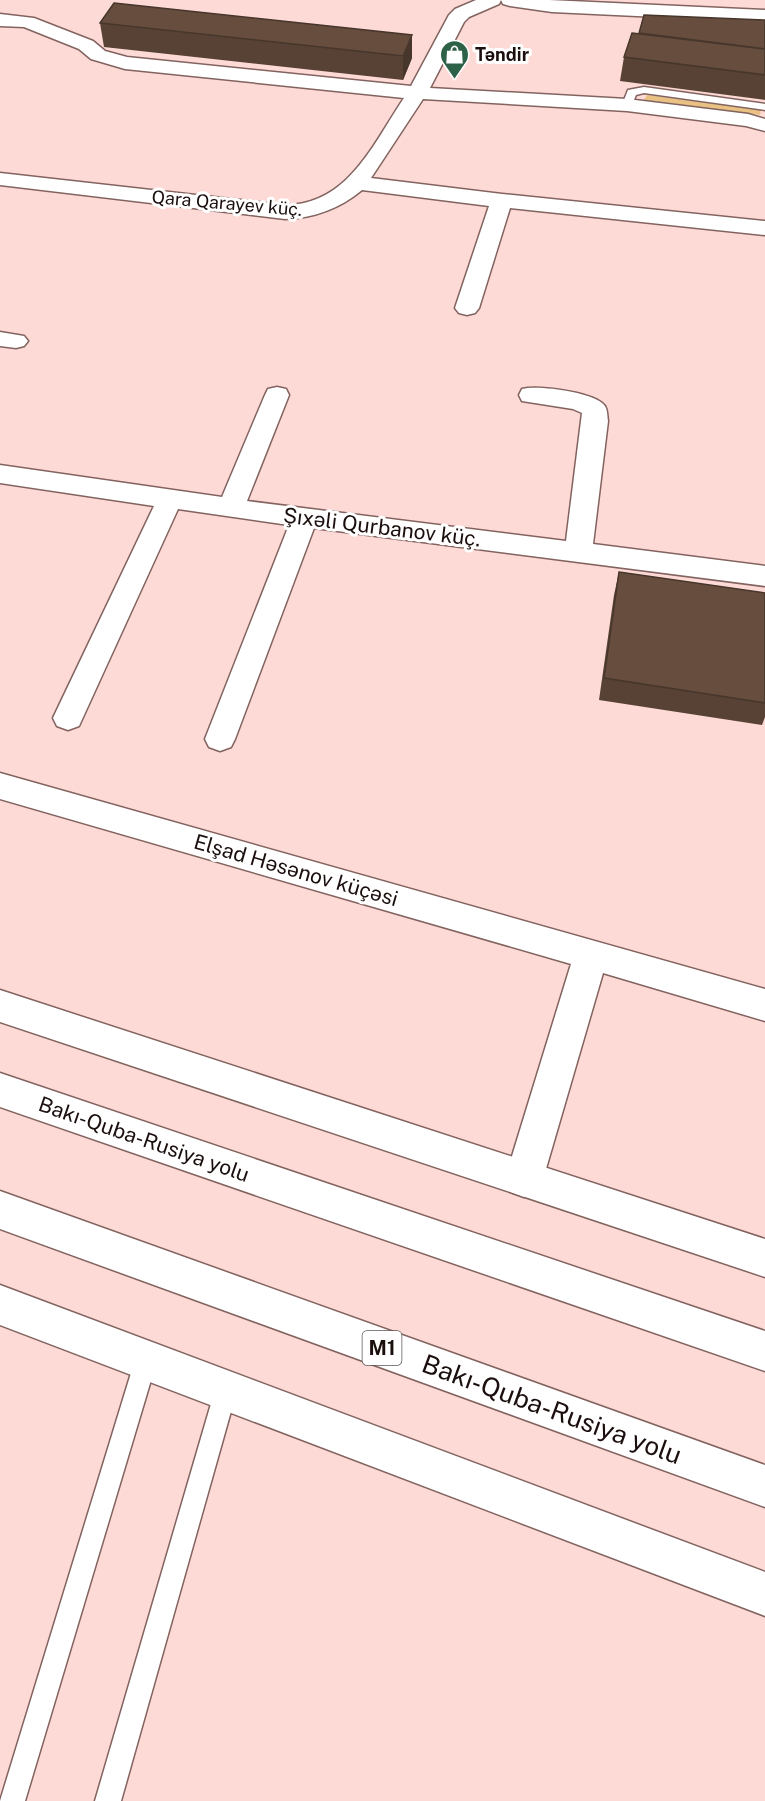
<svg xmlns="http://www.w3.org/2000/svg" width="765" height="1801" font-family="'Public Sans',sans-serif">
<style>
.green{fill:#e9c182}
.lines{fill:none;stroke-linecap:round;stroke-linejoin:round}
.lane-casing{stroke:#82635f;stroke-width:3}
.street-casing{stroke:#82635f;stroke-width:3}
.secondary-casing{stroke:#82635f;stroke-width:3}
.highway-casing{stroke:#82635f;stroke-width:3}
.lane{fill:#fff;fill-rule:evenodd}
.street{fill:#fff;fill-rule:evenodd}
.secondary{fill:#fff;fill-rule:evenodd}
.highway{fill:#fff;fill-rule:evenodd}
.wall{fill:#584235}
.shaded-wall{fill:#47362b}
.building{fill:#664d3e;stroke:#47362b;stroke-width:1.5}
.labels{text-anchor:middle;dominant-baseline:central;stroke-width:6;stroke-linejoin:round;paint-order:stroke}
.far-poi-label{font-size:18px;font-weight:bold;fill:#1b0f0e;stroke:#fff;text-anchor:start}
.far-street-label{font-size:18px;fill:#1b0f0e;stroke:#fff}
.shield{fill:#fff;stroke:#5f5756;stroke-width:1.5}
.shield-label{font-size:20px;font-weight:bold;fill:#1b0f0e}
.street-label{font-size:21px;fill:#1b0f0e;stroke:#fff}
.near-street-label{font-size:26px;fill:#1b0f0e;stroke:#fff}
</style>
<rect width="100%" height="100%" fill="#fedad6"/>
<path class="green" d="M647,95L761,110L760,115L644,100Z"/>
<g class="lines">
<defs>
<path id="lane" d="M644,87L765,104V110L644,93L636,95L631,107H623L622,105L628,90Z
M146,1349L154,1352L157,1360L25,1801H0L135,1360L138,1352Z
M226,1379L234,1382L237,1390L121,1801H95L215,1390L218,1382Z"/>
<path id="street" d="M476,0H501L499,4L469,17L464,22L430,88L627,99L748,114L765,119V131L746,126L627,111L423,99L371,178L502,194L765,221V235L510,208L479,308L475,313L467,315L459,313L455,308L489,206L362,190C339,209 314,218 285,219L0,185V173L285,205C348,205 373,144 404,98L125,69L91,59L79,49L24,27L0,26V14L34,18L93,41L105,51L127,57L411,86L449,15L455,9Z
M0,332L24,336L28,341L24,346L16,348L0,346Z
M277,387L286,389L289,395L247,501L566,541L582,413L573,409L522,401L519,395L522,389C538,385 589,392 602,403C608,407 607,415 608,421L593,544L765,566V586L314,528L235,739L231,747L220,751L209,747L205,739L289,525L178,509L79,726L68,730L57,726L53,718L154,506L0,483V465L222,497L265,395L268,389Z
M0,773L765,989V1021L603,973L543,1179L537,1192L524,1197L511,1192L505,1179L571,964L0,799Z"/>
<path id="secondary" d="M501,0H549L765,10V22L552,12L510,6L503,4Z"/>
<path id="highway" d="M0,990L765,1239V1277L0,1022Z
M0,1073L765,1331V1371L0,1107Z
M0,1191L765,1465V1507L0,1229Z
M0,1285L765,1572V1616L0,1325Z"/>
</defs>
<use href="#lane" class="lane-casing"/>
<use href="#street" class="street-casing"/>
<use href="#secondary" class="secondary-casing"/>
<use href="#highway" class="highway-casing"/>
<use href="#lane" class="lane"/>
<use href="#street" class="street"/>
<use href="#secondary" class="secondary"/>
<use href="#highway" class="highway"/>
</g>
<path class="wall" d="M114,3L412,58L403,80L104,47L100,23Z
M765,20V100L620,81L624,57L639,33Z
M619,572L765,593V717L762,725L599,700L614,595Z"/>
<path class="shaded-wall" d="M412,35V58L403,80V56Z"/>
<path class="building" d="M114,3L412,35L403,56L100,23Z
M644,15L765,20V49L639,33Z
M632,33L765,49V75L624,57Z
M619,572L765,593V703L604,678Z"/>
<defs>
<symbol id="shop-pin" viewBox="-11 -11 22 30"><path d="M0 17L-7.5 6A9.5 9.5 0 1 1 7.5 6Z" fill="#2e6248" stroke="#fff"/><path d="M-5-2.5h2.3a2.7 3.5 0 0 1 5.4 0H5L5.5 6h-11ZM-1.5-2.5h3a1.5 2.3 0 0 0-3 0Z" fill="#fff"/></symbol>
</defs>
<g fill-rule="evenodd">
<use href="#shop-pin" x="438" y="38" width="33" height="45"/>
</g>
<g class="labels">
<g class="far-poi-label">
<text x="475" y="54">Təndir</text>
</g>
<g class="far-street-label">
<text transform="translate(227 203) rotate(5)">Qara Qarayev küç.</text>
</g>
<rect class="shield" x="362.5" y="1331" width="39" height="34" rx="4.5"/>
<g class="shield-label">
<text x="382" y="1348">M1</text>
</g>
<g class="street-label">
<text transform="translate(382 527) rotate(7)">Şıxəli Qurbanov küç.</text>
<text transform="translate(296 870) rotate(16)">Elşad Həsənov küçəsi</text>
<text transform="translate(144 1139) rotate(19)">Bakı-Quba-Rusiya yolu</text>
</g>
<g class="near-street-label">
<text transform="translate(552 1409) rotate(20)">Bakı-Quba-Rusiya yolu</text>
</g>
</g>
</svg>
